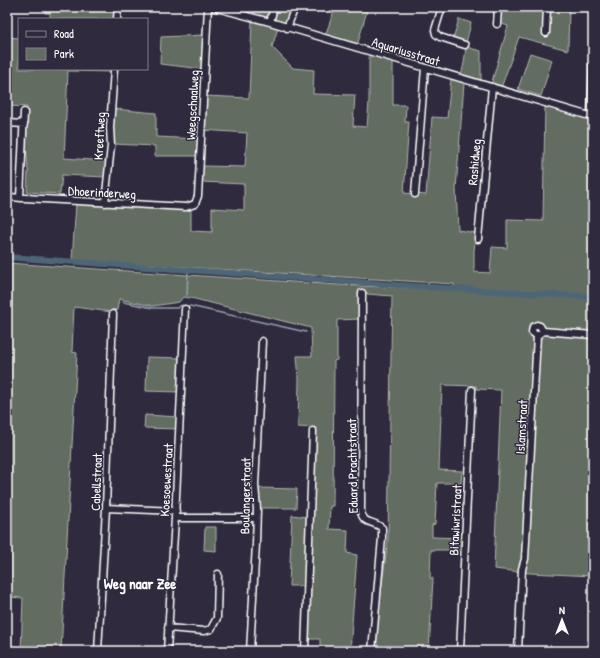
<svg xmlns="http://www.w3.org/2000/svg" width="600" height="658" font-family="'Patrick Hand',sans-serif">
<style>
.green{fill:#626c60;stroke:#b0b6b0}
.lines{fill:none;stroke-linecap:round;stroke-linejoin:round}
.stream{stroke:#94a3ad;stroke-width:1.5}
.canal{stroke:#4d6677;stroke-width:6}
.minor-casing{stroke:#fff;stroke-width:9}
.minor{stroke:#2f2a3d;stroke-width:6}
.labels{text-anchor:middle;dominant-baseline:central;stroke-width:3;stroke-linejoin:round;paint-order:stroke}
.street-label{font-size:13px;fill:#fff;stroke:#2f2a3d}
.quarter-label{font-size:15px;font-weight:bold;fill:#fff;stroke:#2f2a3d}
</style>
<rect width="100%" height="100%" fill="#2f2a3d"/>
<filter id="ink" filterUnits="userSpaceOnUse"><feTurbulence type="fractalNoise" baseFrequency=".025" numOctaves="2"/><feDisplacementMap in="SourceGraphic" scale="8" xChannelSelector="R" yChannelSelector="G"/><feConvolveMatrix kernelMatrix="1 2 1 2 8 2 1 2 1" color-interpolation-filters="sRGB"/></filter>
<g filter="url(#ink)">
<path class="green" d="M46,7H115V19H50V13H45Z
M254,7H272L268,19L254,15Z
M275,7H292L286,22L281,23L273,20Z
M333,7H368L357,46L325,36L335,8Z
M500,7H522V9L544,10L543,33L547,34L548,7H592V10L569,9L568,50L519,37L501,88L491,85L508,26L499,23Z
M459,19L471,23L466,43L453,39Z
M252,20L278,28L272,47L293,68L314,70L313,94L355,95L353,126L367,127L369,102V54L393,61V105H406L405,122H409L404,193L413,194V197H416V194L426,195L432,117L447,118L451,79L464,83L456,189L458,230L476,233L474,251V272L490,273L492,247L507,248V220L543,221L545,106L593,119V576L530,573L494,569L501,390L476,389V386L442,385L439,470L462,471L461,483H437L435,524L432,525V537L462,538V550H431L430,578H433L429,651H376L378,615L388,539L392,296L367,294V292H360V319L337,320V360L334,361L333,506H330L329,529L348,530L347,553L357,555L350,651H320V639H309L314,428L298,427L299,379L297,356H312L311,328L191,298L183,297L179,302L153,306L119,299L117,310H112V312L74,307L72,352L77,353L61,651H21L23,598L7,597V263L338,285L454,290V284L72,260L76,204L191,209V231L212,232V208L244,210V184L201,182L202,166L245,167L247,133L203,130L205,96L249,98Z
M204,35L203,69L160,64L161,37Z
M7,37L19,38V69H112V72L68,71L64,158L106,161V177L62,175L60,194L27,192L28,171L26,143L27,107L7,106Z
M466,47L481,51V81L461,76L464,63Z
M530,53L552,60L541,96L518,89Z
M114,109L156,113V137L200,139L199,156H155V146L113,144L112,125Z
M147,357L181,358L180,392L146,391Z
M145,415L178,417V429L144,428Z
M257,488L297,489L296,508H258Z
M292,515L307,517L306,586H289Z
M205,527H216V551L204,550Z"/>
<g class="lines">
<path class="stream" d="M187,295L188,270
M123,302L153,308H177L182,305
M190,306L306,332"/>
<path class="canal" d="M7,257L396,285L593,297"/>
<defs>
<path id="minor" d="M213,7L270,22L593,117
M442,7L435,30L436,34L440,37L465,45
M117,19L118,7
M270,22L274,7
M497,24L498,7
M287,28L295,7
M546,33L547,7
M591,116L593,60
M7,123L24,124
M415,194L425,68
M7,197L186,207L195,204L198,196L208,7
M20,198L24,112
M105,203L111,146L110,127L114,69
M478,239L492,87
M362,293L361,512C364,525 373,520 382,528V538L372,651
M537,336L532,332L533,327L537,325L540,326L543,331
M106,508L176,511
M175,518H256
M168,628L204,631L211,629L217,618L218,574
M98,651L106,508L113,314
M167,651L175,518L185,309
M250,651L256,544L257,509L255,485L262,341
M305,651L313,431
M460,651L472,390
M518,651L522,569L525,559L537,336L543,331L593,335"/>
</defs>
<use href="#minor" class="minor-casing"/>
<use href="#minor" class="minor"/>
</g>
</g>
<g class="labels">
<g class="street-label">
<text transform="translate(406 51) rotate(17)">Aquariusstraat</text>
<text transform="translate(192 105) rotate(-87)">Weegschaalweg</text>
<text transform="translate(99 136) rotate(-87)">Kreeftweg</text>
<text transform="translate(474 162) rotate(-85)">Rashidweg</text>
<text transform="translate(102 192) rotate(3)">Dhoerinderweg</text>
<text transform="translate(521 427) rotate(-87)">Islamstraat</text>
<text transform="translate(352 466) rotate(-91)">Eduard Prachtstraat</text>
<text transform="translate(166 480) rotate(-87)">Koesoewestraat</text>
<text transform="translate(96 482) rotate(-88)">Cabellstraat</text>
<text transform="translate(245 496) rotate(-89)">Boulangerstraat</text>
<text transform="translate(455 520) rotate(-87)">Bitawiwristraat</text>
</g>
<g class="quarter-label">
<text x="140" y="583">Weg naar Zee</text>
</g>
</g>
<rect width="600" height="658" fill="none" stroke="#2f2a3d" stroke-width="24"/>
<rect x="12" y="12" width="576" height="634" fill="none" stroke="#fff" stroke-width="1.5" filter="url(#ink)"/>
<rect x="18" y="18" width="130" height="52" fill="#2f2a3d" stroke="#827f8b"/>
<rect x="26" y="31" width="20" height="6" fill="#2f2a3d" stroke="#827f8b"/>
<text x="54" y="38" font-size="12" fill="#ffffff">Road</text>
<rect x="26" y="48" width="20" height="12" fill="#626c60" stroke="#827f8b"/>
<text x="54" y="58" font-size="12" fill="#ffffff">Park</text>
<g transform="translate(562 620)" stroke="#2f2a3d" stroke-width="3" paint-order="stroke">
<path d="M0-3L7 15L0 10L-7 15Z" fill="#ffffff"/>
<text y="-6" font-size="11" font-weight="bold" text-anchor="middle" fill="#ffffff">N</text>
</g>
</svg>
